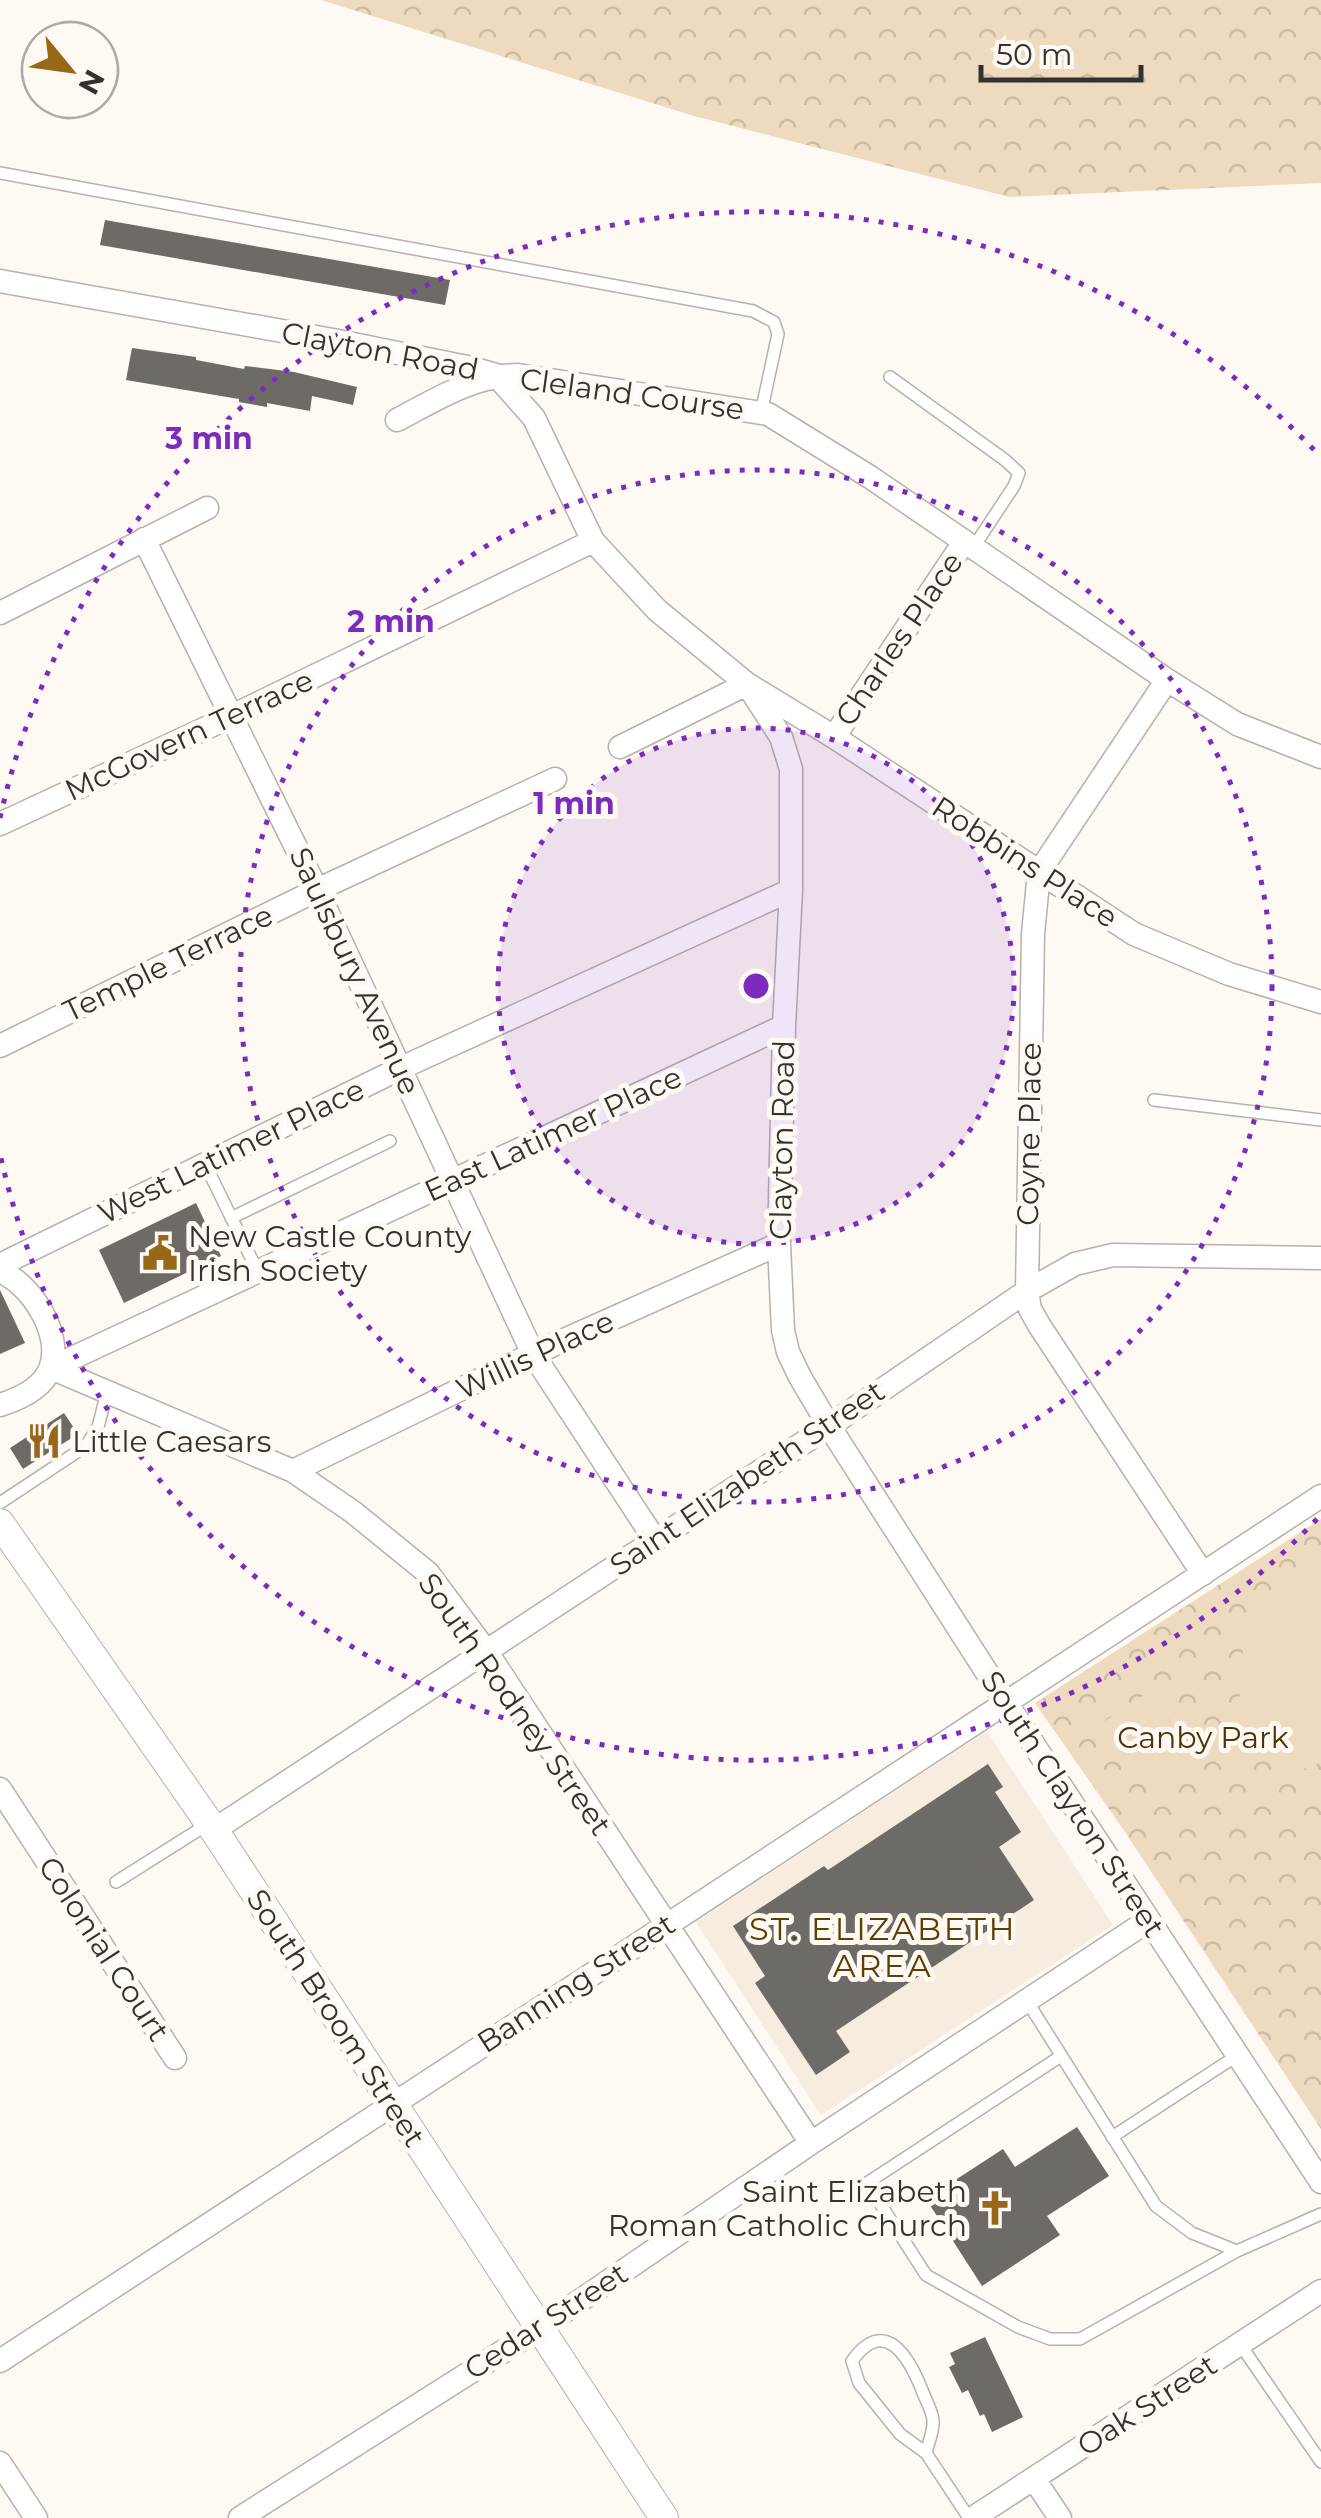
<svg xmlns="http://www.w3.org/2000/svg" width="1321" height="2518" font-family="Montserrat,sans-serif">
<style>
.built{fill:#f6ecdf}
.park{fill:url(#park-crowns)}
.pitch{fill:#eedabf}
.building{fill:#6e6a65}
.lines{fill:none;stroke-linecap:round;stroke-linejoin:round}
.service-casing{stroke:#b6b1ab;stroke-width:14}
.minor-casing{stroke:#b6b1ab;stroke-width:25}
.tertiary-casing{stroke:#b6b1ab;stroke-width:30}
.service{stroke:#fff;stroke-width:11}
.minor{stroke:#fff;stroke-width:22}
.tertiary{stroke:#fff;stroke-width:28}
.ring{fill:none;stroke:#7b2cbf;stroke-width:5;stroke-dasharray:5 10}
.labels{text-anchor:middle;dominant-baseline:central;stroke-width:10;stroke-linejoin:round;paint-order:stroke}
.street-label{font-size:30px;fill:#34322f;stroke:#fef9f3}
.poi-label{font-size:30px;fill:#34322f;stroke:#fef9f3;text-anchor:start}
.park-label{font-size:30px;fill:#4d330a;stroke:#fef9f3}
.neighbourhood-label{font-size:32px;letter-spacing:2.5px;fill:#5e3e04;stroke:#fef9f3}
.centre{fill:#7b2cbf;stroke:#fef9f3;stroke-width:5}
.ring-label{font-size:30px;text-anchor:middle;font-weight:bold;fill:#7b2cbf;stroke:#fef9f3;stroke-width:10;stroke-linejoin:round;paint-order:stroke}
</style>
<defs>
<pattern id="park-crowns" width="20" height="18" patternUnits="userSpaceOnUse" patternTransform="scale(2.5)"><rect width="20" height="18" fill="#eedabf"/><path d="M2 6a3 3 0 1 1 6 0M12 15a3 3 0 1 1 6 0" fill="none" stroke="#cdbca4"/></pattern>
</defs>
<rect width="100%" height="100%" fill="#fef9f3"/>
<path class="built" d="M987,1731L1113,1925L821,2115L696,1922Z"/>
<path class="park" d="M321,0H1321V183L1009,197L694,116Z
M1321,1519V2129L1125,1832L1035,1703Z"/>
<path class="pitch" d="M1321,1551V1763L1292,1773C1224,1741 1229,1651 1267,1596C1280,1577 1302,1563 1321,1551Z
M1150,1691L1201,1768L1153,1800L1102,1723Z"/>
<path class="building" d="M105,220L450,280L445,305L100,245Z
M132,348L196,357V360L244,369L245,366L294,372L357,387L353,405L312,396L310,411L267,403V407L239,402V399L126,380Z
M196,1203L221,1256L124,1303L99,1250Z
M0,1290L25,1343L0,1354Z
M64,1413L78,1434L23,1469L10,1448Z
M988,1764L1003,1787L995,1792L1021,1832L999,1847L1034,1900L836,2031L850,2052L816,2075L755,1983L765,1976L733,1926L824,1866L828,1870Z
M1077,2127L1109,2176L1047,2216L1060,2235L982,2286L926,2199L1003,2149L1015,2167Z
M985,2337L1023,2417L992,2432L984,2414L980,2416L968,2390L962,2393L949,2367L955,2364L950,2353Z"/>
<g class="lines">
<defs>
<path id="service" d="M0,173L753,311L774,322L778,334L761,413
M890,377L1005,460L1019,473L1014,486L973,548
M1154,1100L1321,1120
M205,1164L258,1272
M231,1218L390,1141
M0,1503L86,1446L98,1427L107,1392
M116,1882L208,1824
M1027,2001L1156,2206L1192,2233L1237,2251
M1061,2056L867,2183L926,2275L1018,2327L1050,2339H1080L1237,2251L1321,2214
M1112,2137L1238,2055
M1240,2344L1321,2462
M926,2453C928,2444 934,2430 933,2421C933,2412 925,2399 922,2390C908,2355 884,2316 852,2361L859,2383L900,2434L926,2453L969,2518"/>
<path id="minor" d="M0,281L333,340L472,368L496,375L534,418L593,541L657,610L747,684L781,737L791,769V890L784,1026L779,1244L783,1330L788,1352L800,1377L829,1426L1007,1704L1321,2182
M397,420C435,400 474,375 518,375L768,414L870,477L1167,680L1237,724L1321,757
M144,539L317,890L533,1354L655,1540
M0,613L207,508
M1167,680L1039,872L1033,934L1027,1291L1030,1309L1039,1325L1203,1574
M834,737L964,542
M620,747L747,684L834,737L1134,934L1229,974L1321,1002
M0,824L232,716L593,541
M0,1046L317,890L555,779
M0,1265L401,1068L791,890
M0,1271C31,1284 64,1335 50,1369C42,1389 19,1399 0,1405
M51,1368L293,1471L353,1512L428,1573L486,1651L811,2143
M51,1368L784,1026
M293,1471L533,1354L779,1244
M0,1789L175,2058
M214,1830L829,1426L1027,1291L1075,1264L1113,1255L1321,1258
M0,2361C441,2073 881,1786 1321,1496
M0,2463L36,2518
M1034,2479L1060,2518
M240,2518L540,2328L811,2143L1149,1920
M973,2518L1321,2291"/>
<path id="tertiary" d="M0,1523L214,1830L664,2518"/>
</defs>
<use href="#service" class="service-casing"/>
<use href="#minor" class="minor-casing"/>
<use href="#tertiary" class="tertiary-casing"/>
<use href="#service" class="service"/>
<use href="#minor" class="minor"/>
<use href="#tertiary" class="tertiary"/>
</g>
<circle cx="756" cy="986" r="258" fill="#7b2cbf" fill-opacity=".12"/>
<g class="ring">
<circle cx="756" cy="986" r="258"/>
<circle cx="756" cy="986" r="516"/>
<path d="M1317 1519A774 774 0 0 1 0 1154M0 818A774 774 0 0 1 1317 453"/>
</g>
<defs>
<symbol id="civic-bare" viewBox="-9 -9 18 18"><path d="M-.6-6.5H3V-4.5H.6V-3L4-1V1h2V6H-6V1h2V-1L-.6-3ZM-1.2 2.5V6h2.4V2.5Z" fill="#986819" stroke="#fef9f3" stroke-width="2.5" paint-order="stroke"/></symbol>
<symbol id="restaurant-bare" viewBox="-9 -9 18 18"><path d="M-5-6h1v4h1v-4h1v4h1v-4h1v5L-1.5 .5V6h-2V.5L-5-1ZM5-6V6H3V1.5H1.5Q1.5-4 5-6Z" fill="#986819" stroke="#fef9f3" stroke-width="2.5" paint-order="stroke"/></symbol>
<symbol id="church-bare" viewBox="-9 -9 18 18"><path d="M-1.2-6h2.4v3.5h3.3v2.4h-3.3V6h-2.4V-.1h-3.3v-2.4h3.3Z" fill="#986819" stroke="#fef9f3" stroke-width="2.5" paint-order="stroke"/></symbol>
</defs>
<g fill-rule="evenodd">
<use href="#civic-bare" x="135" y="1228" width="50" height="50"/>
<use href="#restaurant-bare" x="19" y="1416" width="50" height="50"/>
<use href="#church-bare" x="970" y="2183" width="50" height="50"/>
</g>
<g class="labels">
<g class="street-label">
<text transform="translate(380 351) rotate(11)">Clayton Road</text>
<text transform="translate(632 394) rotate(8)">Cleland Course</text>
<text transform="translate(899 639) rotate(-56)">Charles Place</text>
<text transform="translate(189 735) rotate(-25)">McGovern Terrace</text>
<text transform="translate(1025 862) rotate(33)">Robbins Place</text>
<text transform="translate(168 963) rotate(-26)">Temple Terrace</text>
<text transform="translate(355 971) rotate(65)">Saulsbury Avenue</text>
<text transform="translate(553 1134) rotate(-25)">East Latimer Place</text>
<text transform="translate(1029 1134) rotate(-89)">Coyne Place</text>
<text transform="translate(782 1140) rotate(-89)">Clayton Road</text>
<text transform="translate(231 1151) rotate(-26)">West Latimer Place</text>
<text transform="translate(535 1355) rotate(-25)">Willis Place</text>
<text transform="translate(747 1478) rotate(-34)">Saint Elizabeth Street</text>
<text transform="translate(515 1704) rotate(55)">South Rodney Street</text>
<text transform="translate(1073 1804) rotate(57)">South Clayton Street</text>
<text transform="translate(104 1949) rotate(57)">Colonial Court</text>
<text transform="translate(576 1983) rotate(-33)">Banning Street</text>
<text transform="translate(336 2018) rotate(57)">South Broom Street</text>
<text transform="translate(546 2321) rotate(-33)">Cedar Street</text>
<text transform="translate(1147 2405) rotate(-33)">Oak Street</text>
</g>
<g class="poi-label">
<text x="188" y="1236">New Castle County<tspan x="188" dy="34">Irish Society</tspan></text>
<text x="72" y="1441">Little Caesars</text>
<text x="967" y="2191" text-anchor="end">Saint Elizabeth<tspan x="967" dy="34">Roman Catholic Church</tspan></text>
</g>
<g class="park-label">
<text x="1203" y="1737">Canby Park</text>
</g>
<g class="neighbourhood-label">
<text x="883" y="1928">ST. ELIZABETH<tspan x="883" dy="37">AREA</tspan></text>
</g>
</g>
<circle cx="756" cy="986" r="15" class="centre"/>
<g class="ring-label">
<text x="209" y="449">3 min</text>
<text x="391" y="632">2 min</text>
<text x="574" y="814">1 min</text>
</g>
<g transform="translate(70 70) rotate(119)"><circle r="48" fill="#fef9f3" stroke="#ada9a5" stroke-width="2.5"/>
<path d="M0-8L18 38L0 25L-18 38Z" fill="#986819"/>
<text y="-15" font-size="28" font-weight="bold" text-anchor="middle" fill="#34322f">N</text>
</g>
<path d="M981 65v15h160v-15" fill="none" stroke="#34322f" stroke-width="5"/>
<text x="996" y="65" font-size="30" fill="#34322f" stroke="#fef9f3" stroke-width="8" paint-order="stroke">50 m</text>
</svg>
